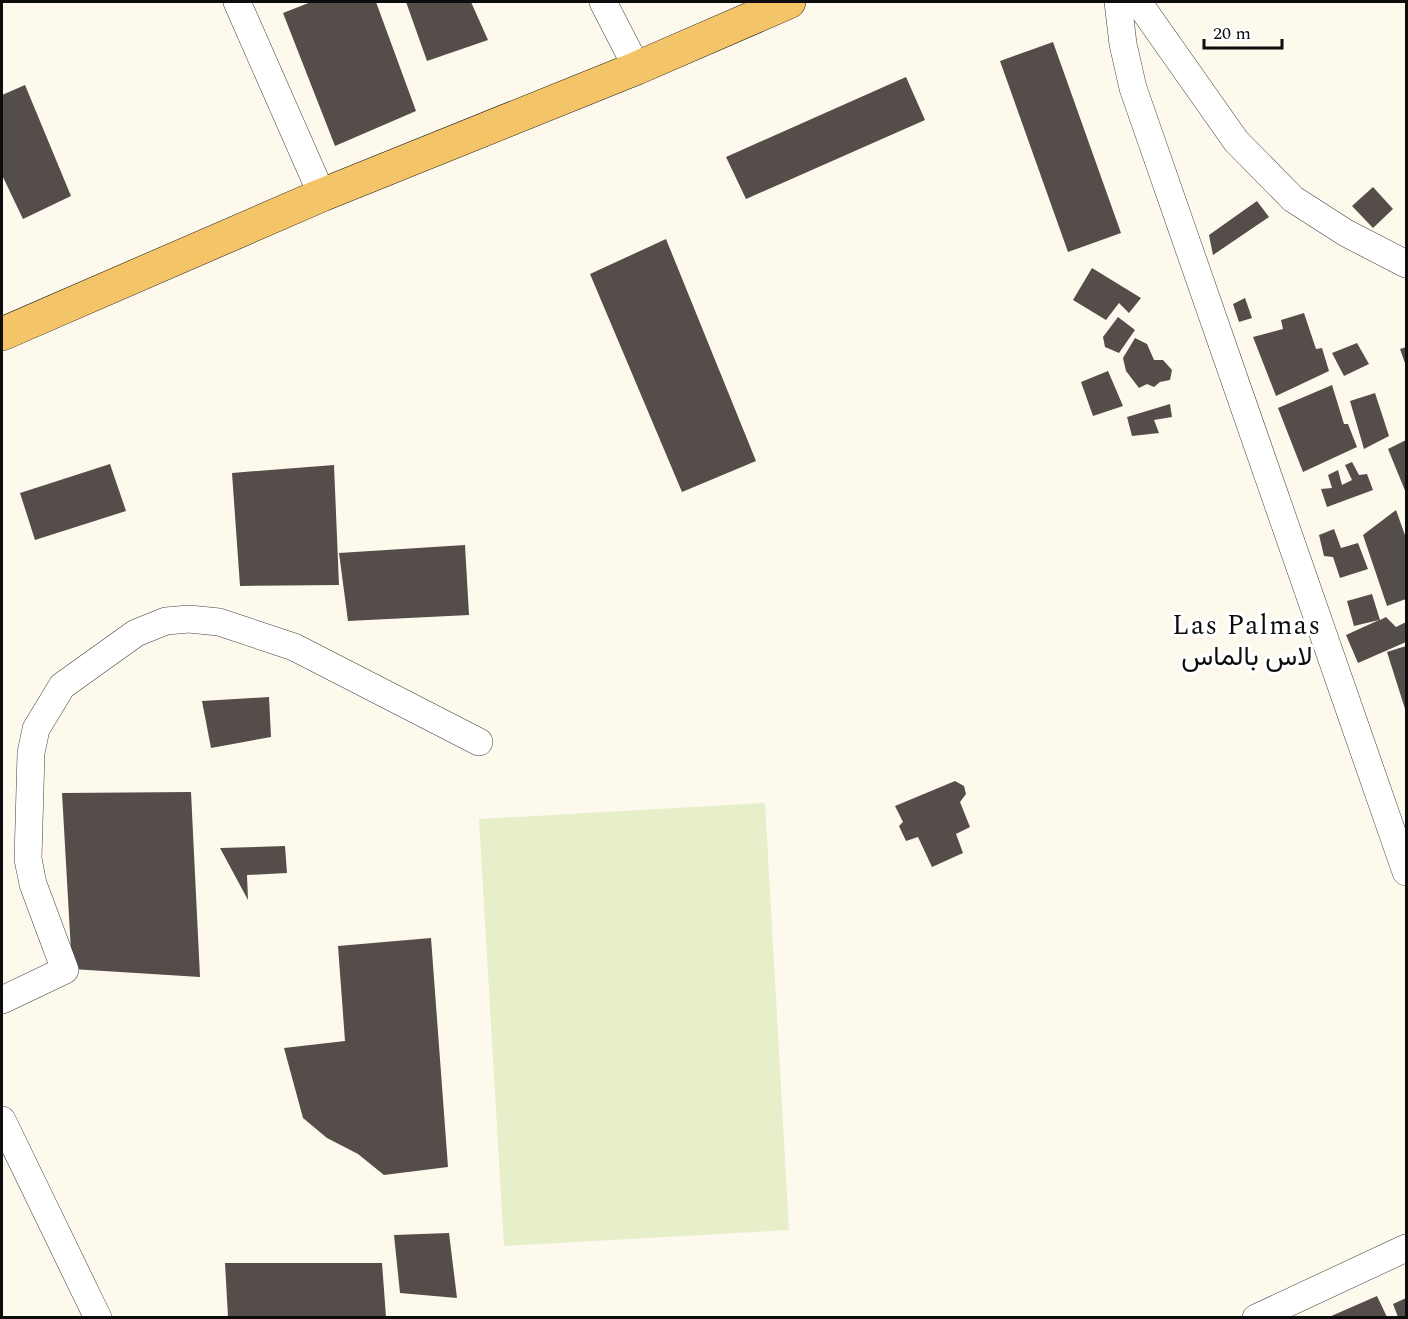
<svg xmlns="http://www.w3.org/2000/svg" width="1408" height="1319" font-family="Spectral,Vazirmatn,serif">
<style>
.pitch{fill:#e6efc9}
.building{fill:#554d49}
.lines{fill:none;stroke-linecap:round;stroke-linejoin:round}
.minor-casing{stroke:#404040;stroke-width:28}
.major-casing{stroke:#1e1e1e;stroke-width:34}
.minor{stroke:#fff;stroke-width:27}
.major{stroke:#f4c468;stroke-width:33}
.labels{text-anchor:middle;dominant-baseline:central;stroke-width:6;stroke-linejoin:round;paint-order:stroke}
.quarter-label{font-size:27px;letter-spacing:1.5px;fill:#0d0d0d;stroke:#fff}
</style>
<rect width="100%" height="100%" fill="#fef9ed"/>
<path class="pitch" d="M765,803L789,1230L504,1246L479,819Z"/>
<path class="building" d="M311,2H376L416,111L335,146L283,13Z
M406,2H471L488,40L427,61Z
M1053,42L1121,233L1068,252L1000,61Z
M906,77L925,120L746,199L726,157Z
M25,85L71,196L23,219L2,175V95Z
M1373,187L1393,209L1373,228L1352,206Z
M1257,201L1269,217L1213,255L1209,235Z
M666,239L756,461L682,492L590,274Z
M1092,268L1141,298L1129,313L1119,303L1106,320L1073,300Z
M1245,298L1252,318L1239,322L1233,304Z
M1304,313L1316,349L1322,348L1329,371L1276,396L1253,337L1283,329L1281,320Z
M1118,317L1135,330L1119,353L1105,347L1103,337Z
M1135,338L1147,344L1154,360H1163L1172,370L1170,380L1160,382L1154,387L1147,384L1139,388L1126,371L1123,358Z
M1357,343L1369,364L1344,376L1332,353Z
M1406,347V366L1400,349Z
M1108,371L1123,406L1093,416L1081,382Z
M1332,385L1344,424H1348L1357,447L1303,472L1278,408Z
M1375,393L1389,436L1364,449L1350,401Z
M1170,404L1172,417L1154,420L1159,433L1132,436L1127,417Z
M1406,440V493L1388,449Z
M1352,462L1359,475L1367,474L1373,490L1327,507L1321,489L1332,488L1328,475L1338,470L1342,485L1352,480L1345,465Z
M110,464L126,511L35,540L20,493Z
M334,465L339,585L240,586L232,473Z
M1396,510L1406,538V599L1387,606L1363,535Z
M1334,529L1341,548L1358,543L1368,569L1340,578L1333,557L1324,556L1319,535Z
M465,545L469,615L348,621L339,553Z
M1372,594L1380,620L1386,617L1396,627L1406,622V642L1358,663L1346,635L1379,620L1354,626L1347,601Z
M1406,646V712L1387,652Z
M269,697L271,737L211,748L202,701Z
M955,781L964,786L966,794L960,802L970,827L956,834L963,853L932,867L918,837L906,841L899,826L903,822L895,806Z
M191,792L200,977L72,969L62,793Z
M285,846L287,873L247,875L248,900L220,848Z
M431,938L448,1167L384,1175L358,1154L327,1138L303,1118L284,1048L345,1041L338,946Z
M449,1233L457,1298L400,1293L394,1235Z
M225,1263H382L386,1317H228Z
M1377,1296L1387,1317H1329Z
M1406,1298V1317H1398L1393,1304Z"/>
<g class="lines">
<defs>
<path id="minor" d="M237,2L322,195
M603,2L637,68
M1118,2L1123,44L1133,88L1406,872
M1138,2L1236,141L1293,199L1346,233L1406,264
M2,1000L65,970L33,884L28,859L31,753L36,729L62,686L136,633L166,621L189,619L219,622L294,647L479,742
M2,1120L98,1318
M1256,1318L1406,1248"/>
<path id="major" d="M2,334L322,195L637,68L789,2"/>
</defs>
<use href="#minor" class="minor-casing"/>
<use href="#major" class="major-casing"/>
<use href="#minor" class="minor"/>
<use href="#major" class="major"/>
</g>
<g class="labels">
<g class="quarter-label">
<text x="1247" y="626">Las Palmas<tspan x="1247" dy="31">لاس بالماس</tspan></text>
</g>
</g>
<rect width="1408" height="1319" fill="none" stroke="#0d0d0d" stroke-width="6"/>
<path d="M1204 39v9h78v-9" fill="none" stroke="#0d0d0d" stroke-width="3"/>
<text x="1213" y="39" font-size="18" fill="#0d0d0d" stroke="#ffffff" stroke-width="4.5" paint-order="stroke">20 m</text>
</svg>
